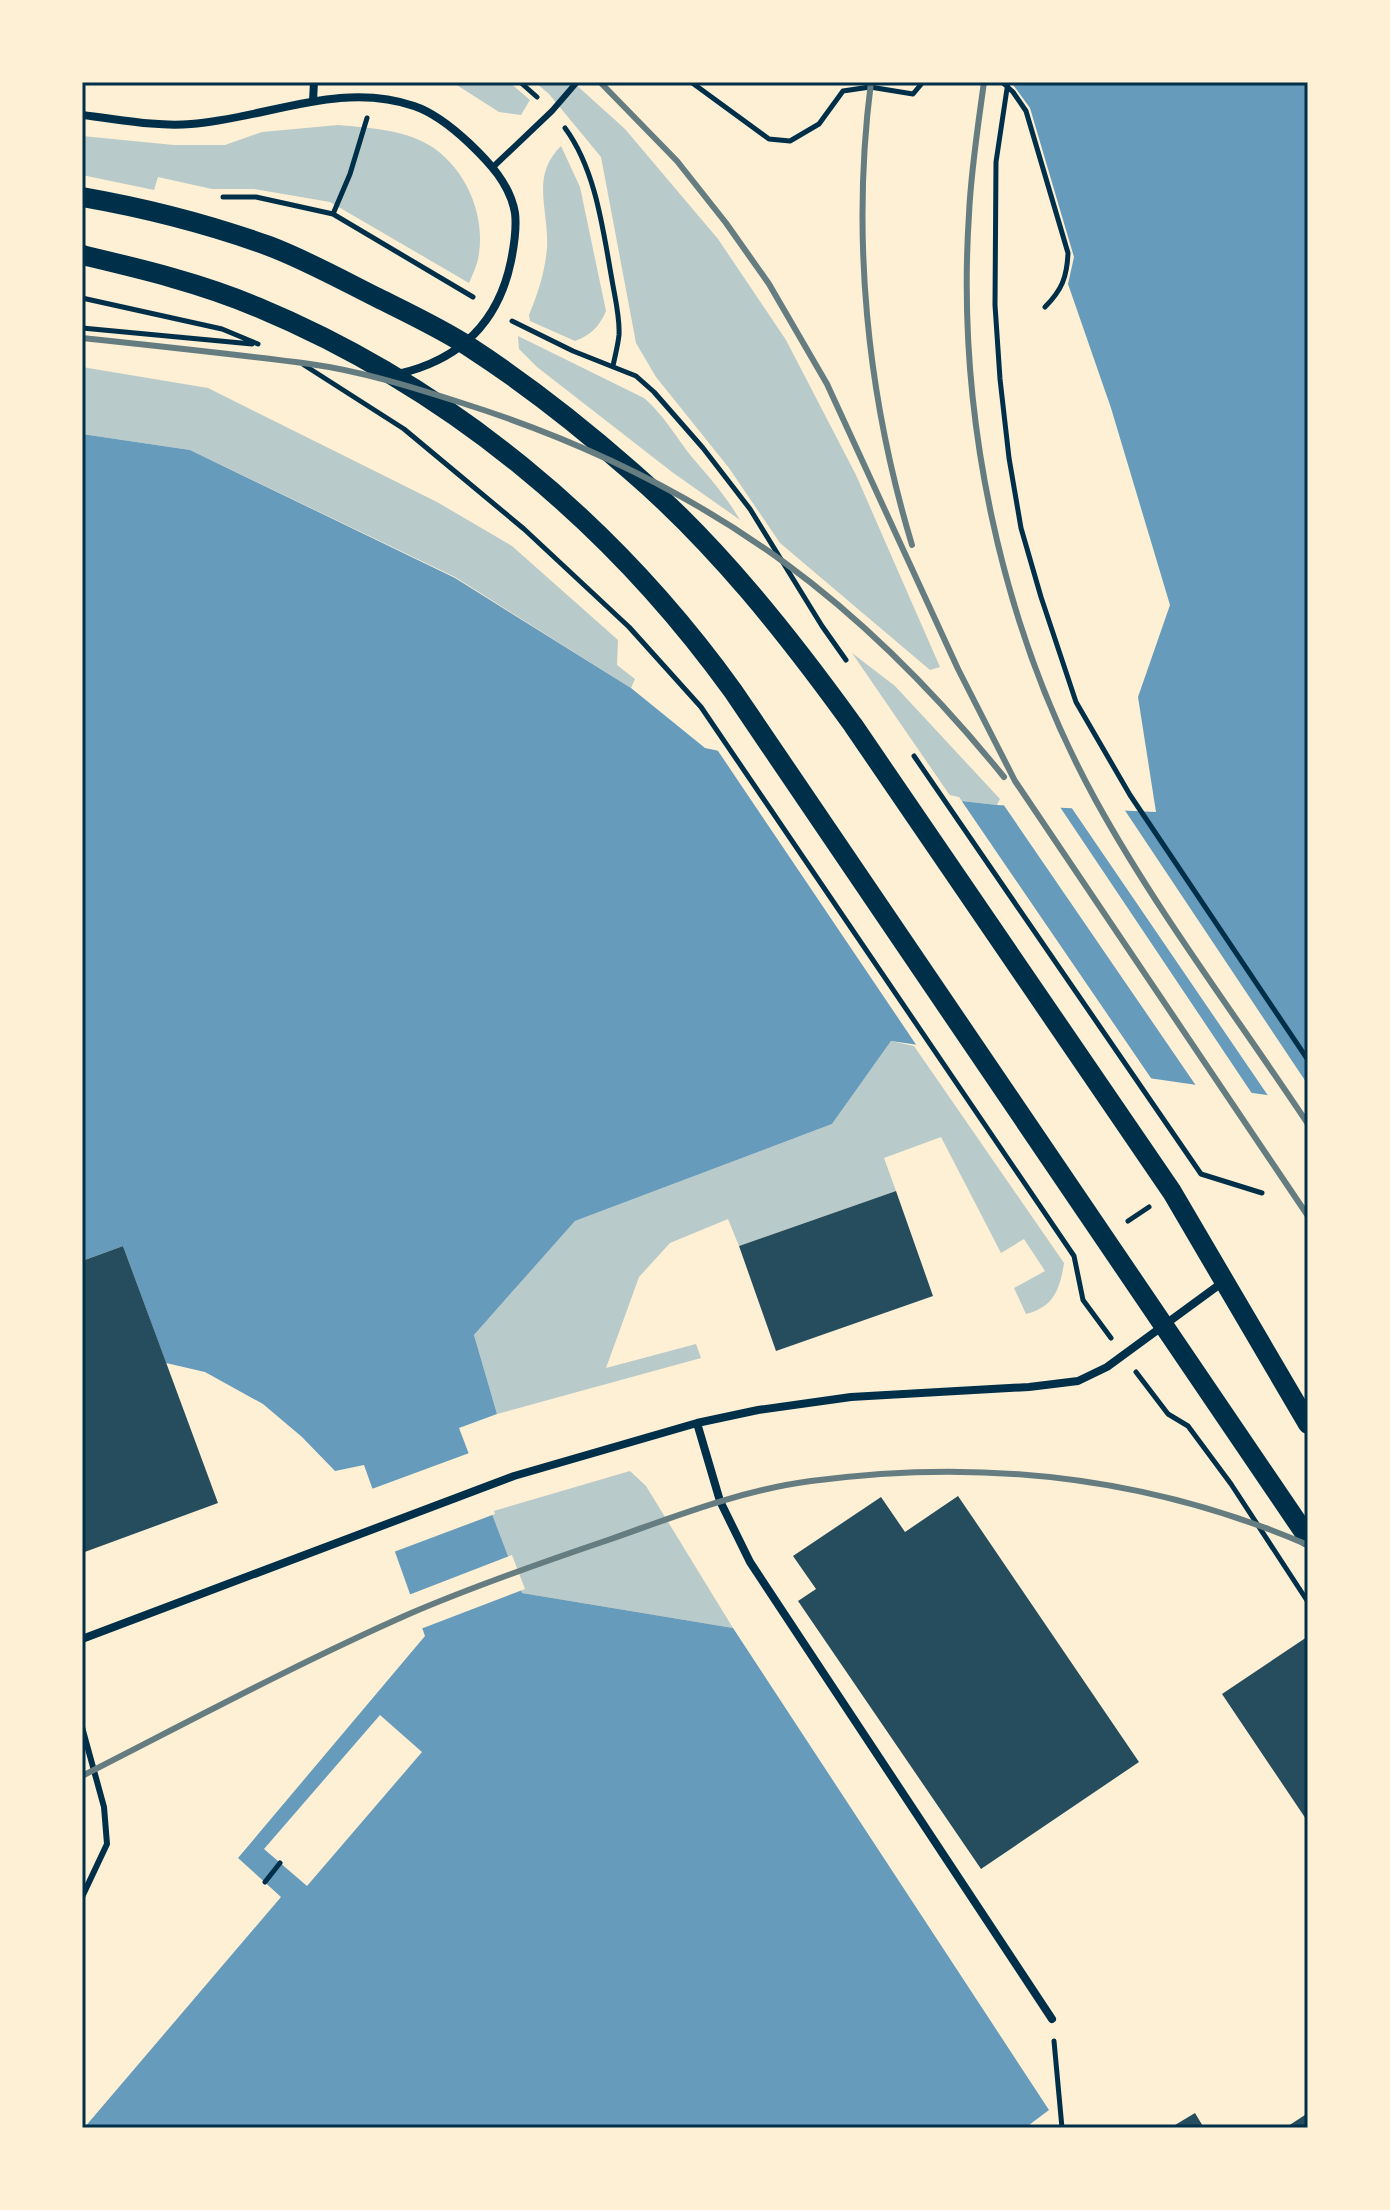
<svg xmlns="http://www.w3.org/2000/svg" width="1390" height="2210" font-family="'Sofia Sans Condensed',sans-serif">
<style>
.green{fill:#b9caca}
.water{fill:#669bbc}
.pier{fill:#fdf0d5}
.building{fill:#264d5e}
.lines{fill:none;stroke-linecap:round;stroke-linejoin:round}
.path{stroke:#003049;stroke-width:5}
.service{stroke:#003049;stroke-width:6}
.minor{stroke:#003049;stroke-width:8}
.primary{stroke:#003049;stroke-width:20}
.rail{stroke:#657d81;stroke-width:6}
.neatline{fill:none;stroke:#003049;stroke-width:3}
</style>
<rect width="100%" height="100%" fill="#fdf0d5"/>
<path class="green" d="M452,82H509L530,100L521,115L499,112Z
M535,82H573L625,129L718,239L786,340L856,475L940,667L930,670L780,543L729,468L656,377L636,343L601,157L549,94Z
M338,125C369,128 402,129 429,145C465,167 485,213 479,253C478,263 473,274 469,283L330,202L254,189H212L158,177L154,190L82,175V136L174,145H225L262,132Z
M561,146L580,187L606,311C599,327 591,335 575,341L530,321L529,315C538,293 545,272 547,248C549,208 530,177 561,146Z
M518,336L644,398C663,414 676,437 691,456C709,477 726,496 740,520L672,472L537,367L519,349Z
M82,367L208,388L437,502L512,546L618,640L617,665L635,679L631,688L455,577L190,450L82,434Z
M852,653L895,686L1000,799L997,805L953,800Z
M891,1041L914,1046L1064,1263C1060,1289 1054,1307 1026,1314L1014,1288L1045,1271L1024,1239L1001,1253L941,1137L884,1158L896,1191L739,1246L728,1219L670,1243L639,1277L606,1368L696,1344L701,1358L497,1414L474,1335L575,1221L832,1124Z
M630,1471L646,1486L733,1628L522,1593L490,1512Z"/>
<path class="water" d="M1011,82H1308V1101L891,1041L832,1124L575,1221L474,1335L497,1414L459,1428L522,1593L733,1628L1049,2110L1025,2128H84L281,1897L238,1858L425,1636L364,1465L335,1471L302,1437L263,1404L205,1372L166,1363L123,1246L82,1261V434L190,450L455,578L631,688L705,748L953,800L997,805L1156,812L1138,697L1170,605L1111,408L1068,284L1074,257L1030,108Z"/>
<path class="pier" d="M714,745L959,797L1155,1084L919,1049Z
M1001,801L1058,804L1255,1098L1199,1090Z
M1069,804L1122,806L1308,1085V1105L1271,1100Z
M472,1452L495,1514L391,1553L369,1490Z
M512,1555L525,1589L418,1630L406,1596Z
M380,1715L422,1752L307,1886L264,1849Z"/>
<path class="building" d="M896,1191L933,1296L776,1351L739,1246Z
M123,1246L218,1503L82,1553V1261Z
M958,1496L1139,1762L981,1869L798,1601L816,1589L793,1556L881,1497L905,1532Z
M1307,1637L1308,1638V1822L1222,1694Z
M1195,2113L1204,2128H1170Z
M1308,2113V2128H1285Z"/>
<g class="lines">
<path class="path" d="M520,82L537,97
M691,82L769,139L790,141L819,124L843,91L870,87L913,94L923,82
M1002,82L1013,92L1026,111L1068,253C1067,277 1062,290 1045,307
M1008,82L996,162L995,305L1000,379L1009,458L1021,528L1041,597L1076,702L1130,795L1308,1060
M565,128C596,170 603,230 612,280C615,298 620,317 619,335C618,345 615,356 613,366
M223,197H256L333,214L473,297
M333,214L350,174L367,118
M82,298L222,329L258,344
M512,321L573,351L636,376L654,392L703,448L750,509L822,626L846,660
M82,328L252,344
M304,365L404,429L524,529L629,627L701,707L1074,1256L1083,1300L1111,1338
M914,756L1201,1174L1262,1193
M1128,1221L1149,1207
M1136,1372L1168,1414L1188,1426L1231,1484L1308,1602
M265,1882L280,1863
M1054,2041L1062,2128"/>
<path class="service" d="M493,167L552,111L577,82
M82,1727L104,1807L107,1844L82,1897"/>
<path class="minor" d="M313,101L314,82
M82,115C118,119 155,127 191,124C264,119 340,80 414,106C435,113 453,128 469,143C489,162 510,184 515,213C517,229 514,246 511,261C498,324 459,360 398,374
M697,1423L720,1501L750,1562L1052,2019
M82,1639L514,1476L697,1423L758,1410L851,1397L1029,1387L1078,1381L1107,1367L1223,1282"/>
<path class="primary" d="M82,197C145,208 208,224 269,246C306,260 342,280 378,298C408,313 440,328 468,346C525,383 580,426 631,471C716,544 788,635 853,725L1172,1192L1308,1424
M82,255C141,269 201,283 257,307C449,387 612,523 733,691L1308,1538"/>
<path class="rail" d="M600,82L677,161L726,223L769,284L827,384L958,669L1015,781L1308,1216
M871,82C851,237 867,396 912,545
M984,82C978,126 971,170 969,214C956,413 1000,625 1095,799C1157,912 1237,1017 1308,1124
M82,338C158,346 234,354 310,364C361,371 412,387 462,403C576,439 688,492 785,563C867,623 940,698 1004,777
M82,1776C190,1721 298,1663 409,1614C474,1586 543,1562 611,1539C676,1516 742,1490 811,1481C983,1458 1148,1476 1308,1545"/>
</g>
<rect width="1390" height="2210" fill="none" stroke="#fdf0d5" stroke-width="168"/>
<rect x="84" y="84" width="1222" height="2042" class="neatline"/>
</svg>
